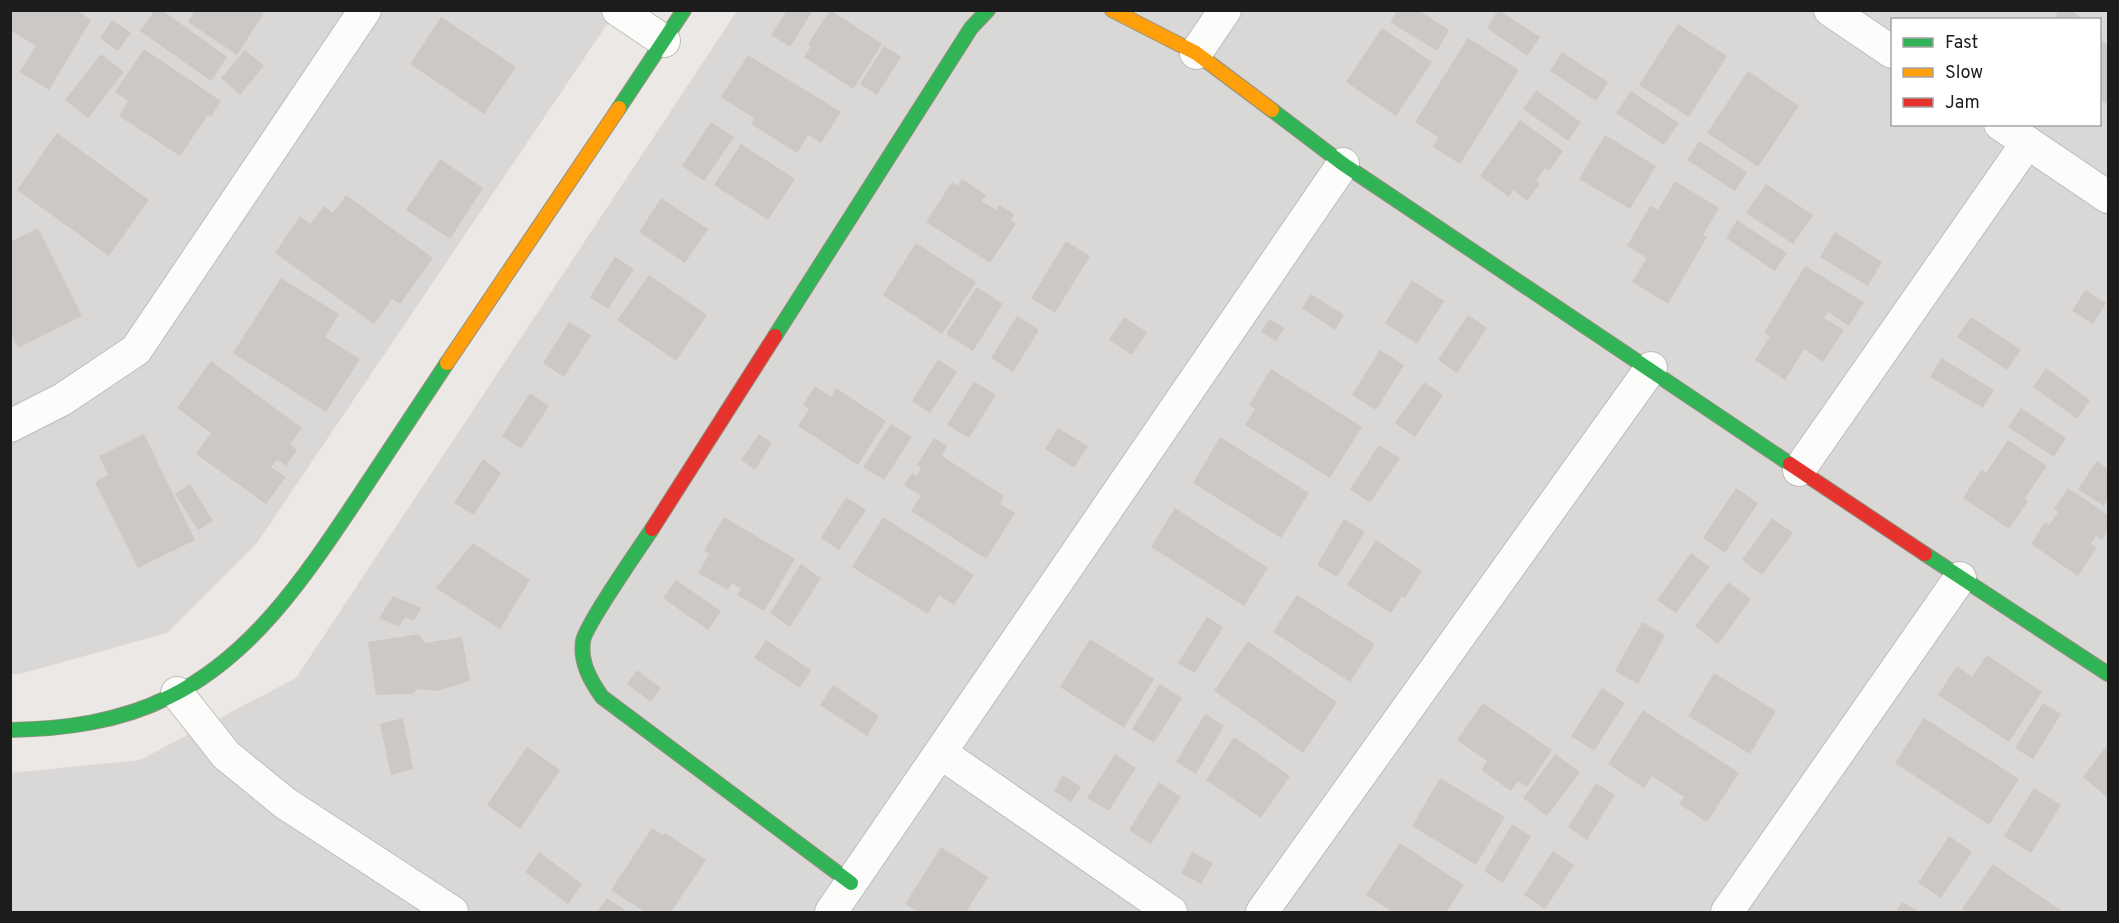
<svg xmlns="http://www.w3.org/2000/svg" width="2119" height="923" font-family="Overpass,sans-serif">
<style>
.residential{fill:#dad8d7;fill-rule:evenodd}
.building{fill:#ccc8c6}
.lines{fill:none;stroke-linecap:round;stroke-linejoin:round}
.street-casing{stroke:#bebdbb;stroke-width:34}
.fast-casing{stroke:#938f7f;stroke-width:16}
.slow-casing{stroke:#938f7f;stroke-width:16}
.jam-casing{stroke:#938f7f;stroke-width:16}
.street{stroke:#fcfcfb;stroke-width:32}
.fast{stroke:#30b455;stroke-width:14}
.slow{stroke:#ff9f0a;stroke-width:14}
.jam{stroke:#e5322d;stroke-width:14}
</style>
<rect width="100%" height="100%" fill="#ebe8e5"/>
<path class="residential" d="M11,11H616L257,543L167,633L20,674H11Z
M737,11H2108V912H11L10,773L140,760L296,678ZM1892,20H2100V124H1892Z"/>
<path class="building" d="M10,10H77L91,20L49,90L20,72L36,46L10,30Z
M155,10H162L227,57L211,81L140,31Z
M195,10H266L237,55L188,22Z
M787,10H813L790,47L771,35Z
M830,10L882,44L853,89L804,57L811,46L808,44Z
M1398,10H1418L1449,30L1437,51L1390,22Z
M1498,10L1540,37L1527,56L1487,28Z
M2059,10H2071L2081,18L2053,20Z
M441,17L516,67L484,114L410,64Z
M112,20L131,33L118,51L100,38Z
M1678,24L1727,56L1689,117L1639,85Z
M1382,28L1432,62L1396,116L1346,82Z
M1468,38L1519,70L1460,164L1433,147L1438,137L1415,122Z
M2100,39L2108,45V105L2100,99Z
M884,46L901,57L877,95L860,84Z
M144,49L221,101L211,117L208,115L180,156L119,116L128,101L115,92Z
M245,50L264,66L240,95L221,78Z
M1562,52L1608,82L1596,101L1550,71Z
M101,54L124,72L88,118L65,100Z
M748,55L841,112L821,143L808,135L797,153L751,124L754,118L721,97Z
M1748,71L1799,106L1758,167L1707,133Z
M1536,90L1581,122L1568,141L1523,109Z
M1631,91L1679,123L1664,145L1616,113Z
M1520,120L1563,151L1549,171L1545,168L1536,181L1540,184L1527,201L1513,190L1509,197L1480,176Z
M711,122L734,137L704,181L682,166Z
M57,133L149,200L109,256L17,190Z
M1605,135L1656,166L1630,209L1579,179Z
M1699,141L1747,172L1735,191L1687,160Z
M741,144L795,179L768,220L714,185Z
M440,159L483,188L450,239L406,210Z
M962,179L986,195L982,201L996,210L999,205L1014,214L1011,220L1016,224L990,263L926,222L952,182L958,186Z
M1675,181L1719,208L1703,235L1707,237L1668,304L1632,282L1647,258L1627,246L1650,206L1658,210Z
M1766,184L1813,215L1793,244L1746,213Z
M346,195L433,258L400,304L392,299L374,324L275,253L300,216L310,224L324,206L333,213Z
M661,198L708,229L685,263L639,232Z
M1737,220L1787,253L1775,271L1726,238Z
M38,228L82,316L18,348L10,332V308L13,307L10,301V242Z
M1835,232L1882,262L1868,286L1820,257Z
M1066,241L1090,256L1055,313L1031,298Z
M916,243L976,282L942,334L883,295Z
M615,257L634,269L608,309L590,297Z
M1805,266L1864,302L1849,326L1828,312L1824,318L1844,330L1823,362L1804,349L1785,380L1755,360L1770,336L1764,333Z
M649,275L707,315L676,361L617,320Z
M281,278L339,314L325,337L360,359L326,412L233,353Z
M1412,280L1444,301L1417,344L1385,323Z
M977,287L1003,304L973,351L946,334Z
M2085,290L2106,303L2093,324L2072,311Z
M1311,294L1344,315L1335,330L1302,308Z
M1468,315L1487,328L1457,373L1438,360Z
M1017,316L1039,330L1013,372L991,358Z
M1124,317L1147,332L1132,355L1109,340Z
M1971,317L2021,350L2007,370L1957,337Z
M1269,319L1284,328L1276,341L1261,332Z
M569,322L591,335L564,377L543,363Z
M1380,350L1404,365L1376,410L1352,395Z
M1941,358L1994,390L1983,408L1930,377Z
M938,359L957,372L930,413L912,401Z
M211,361L302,428L290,444L297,450L286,466L277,460L271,467L286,477L266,504L196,454L211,433L177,408Z
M2046,368L2090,400L2077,419L2033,387Z
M1271,369L1362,427L1330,478L1245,425L1255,409L1249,405Z
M974,381L996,395L969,438L947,425Z
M1424,382L1443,395L1415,437L1395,423Z
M815,386L831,397L836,388L886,421L858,465L798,426L809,409L803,405Z
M530,393L549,406L521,449L502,436Z
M2021,408L2066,438L2054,457L2008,427Z
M891,424L912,437L884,480L863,467Z
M1058,428L1088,446L1074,468L1045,449Z
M144,434L195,540L138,568L95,482L108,475L99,456Z
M759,434L772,443L755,470L741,460Z
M1220,437L1309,493L1281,538L1193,483Z
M934,438L947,446L942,456L1004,496L1000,504L1015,513L986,559L911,511L921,496L904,485L912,473L917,476L921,468L917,465Z
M2008,440L2047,466L2025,498L2028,501L2009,529L1963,498L1981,470L1986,473Z
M1379,445L1400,458L1370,503L1350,489Z
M483,459L501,473L474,515L454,503Z
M2097,461L2108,469V499L2104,506L2078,489Z
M190,484L213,521L198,530L175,494Z
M1736,488L1758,503L1725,553L1703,538Z
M2068,488L2108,515V530L2102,540L2096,536L2091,544L2097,547L2078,576L2031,544L2045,522L2049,525L2058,512L2054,509Z
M846,497L866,510L839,550L821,538Z
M1175,508L1268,568L1244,606L1151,547Z
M724,517L795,559L764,611L737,595L741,589L732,583L728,590L698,573L709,554L704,551Z
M883,517L974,575L954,605L939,595L928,614L852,567Z
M1772,518L1793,533L1762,575L1742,560Z
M1344,519L1365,532L1337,577L1317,565Z
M1376,540L1422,571L1405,598L1402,596L1391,613L1347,585Z
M473,543L530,580L500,629L436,588Z
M1691,553L1710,567L1676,613L1657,600Z
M801,564L821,578L790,627L770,613Z
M676,580L721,611L708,630L663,598Z
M1728,582L1751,599L1718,644L1695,626Z
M1297,595L1375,644L1350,682L1273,632Z
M393,596L421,608L414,621L405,617L399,627L379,618Z
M1207,617L1223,627L1195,673L1178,663Z
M1642,622L1665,635L1638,684L1615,671Z
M419,634L425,643L462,637L470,681L437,691L418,689L413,694L376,695L368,642Z
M1090,639L1154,679L1124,728L1060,687Z
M766,640L811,670L800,688L754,658Z
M1248,641L1337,702L1303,753L1214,691Z
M1987,655L2042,692L2009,742L1938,695L1957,666L1972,677Z
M637,670L661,688L651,702L627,684Z
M1714,673L1776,711L1750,754L1688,716Z
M1160,684L1182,698L1154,743L1132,729Z
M833,685L879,716L867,736L820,705Z
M1602,688L1625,703L1594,751L1571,736Z
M1483,703L1552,750L1527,787L1518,781L1511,791L1481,770L1487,761L1457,740Z
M2043,703L2061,714L2033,759L2015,748Z
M1643,710L1739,773L1707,822L1679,804L1684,797L1652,776L1644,788L1608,764Z
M1205,714L1224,726L1196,774L1176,762Z
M403,718L413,769L391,775L380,724Z
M1924,718L2019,779L1989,825L1895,763Z
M1234,737L1290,776L1261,818L1206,780Z
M2108,744V798L2083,777Z
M527,747L560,770L520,829L487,805Z
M1115,754L1136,768L1109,811L1087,798Z
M1555,754L1580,772L1547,816L1523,798Z
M1063,775L1081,787L1071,802L1054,791Z
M1440,778L1505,817L1476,865L1412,826Z
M1159,782L1181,797L1151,844L1129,830Z
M1596,783L1615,795L1587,840L1568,827Z
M2034,788L2061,805L2031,853L2004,836Z
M1512,824L1531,836L1503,883L1484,871Z
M652,828L663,835L665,833L706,860L671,912H645L611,890Z
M1949,836L1972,852L1941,898L1918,883Z
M1400,843L1464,885L1446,912H1393L1366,895Z
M941,847L988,877L966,912H919L905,904Z
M1553,851L1574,865L1545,909L1524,895Z
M539,852L582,884L568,904L525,872Z
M1192,852L1213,863L1201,884L1181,873Z
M1993,864L2063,912H1966L1962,909Z
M607,898L628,912H597Z
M1902,902L1920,912H1896Z"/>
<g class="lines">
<defs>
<path id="street" d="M618,10L664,41
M1830,10L1892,52
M1196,53L1225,10
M2000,124L2108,197
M10,426L63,399L136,350L365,10
M1799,470L2027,143
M177,693L226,755L285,803L452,912
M941,753L1171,912
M831,912L1343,164
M1262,912L1651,368
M1727,912L1960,578"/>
<path id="fast" d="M619,108L684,10
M1272,110L1343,164L1790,464
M775,336L971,28L988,10
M652,529C640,547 585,626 583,641C580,662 590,680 602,697L851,883
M1925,554L2108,674
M10,730C64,729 119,722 169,697C253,656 306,575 357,499C387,454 417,409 447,363"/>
<path id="slow" d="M1112,10L1196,53L1272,110
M447,363L619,108"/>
<path id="jam" d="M1790,464L1925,554
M652,529L775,336"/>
</defs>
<use href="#street" class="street-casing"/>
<use href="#fast" class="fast-casing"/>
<use href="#slow" class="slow-casing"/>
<use href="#jam" class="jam-casing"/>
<use href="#street" class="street"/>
<use href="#fast" class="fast"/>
<use href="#slow" class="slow"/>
<use href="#jam" class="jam"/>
</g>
<rect width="2119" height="923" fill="none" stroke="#1c1c1c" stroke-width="24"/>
<rect x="1891" y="18" width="210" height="108" fill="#ffffff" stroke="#a4a4a4" stroke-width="1.5"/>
<rect x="1903" y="38" width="30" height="9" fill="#30b455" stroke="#a4a4a4" stroke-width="1.5"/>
<text x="1945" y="48" font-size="18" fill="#1c1c1c">Fast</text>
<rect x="1903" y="68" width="30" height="9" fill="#ff9f0a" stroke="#a4a4a4" stroke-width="1.5"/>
<text x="1945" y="78" font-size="18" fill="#1c1c1c">Slow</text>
<rect x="1903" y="98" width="30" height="9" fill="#e5322d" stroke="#a4a4a4" stroke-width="1.5"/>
<text x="1945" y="108" font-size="18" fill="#1c1c1c">Jam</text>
</svg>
